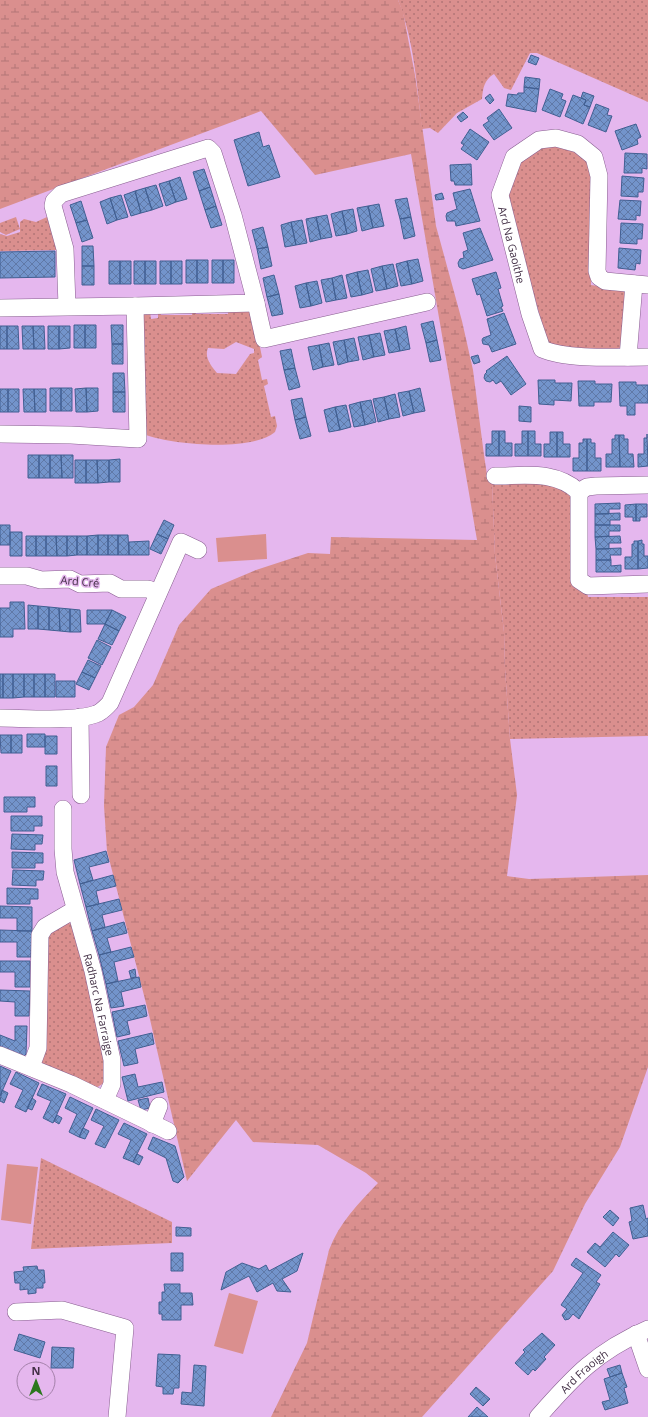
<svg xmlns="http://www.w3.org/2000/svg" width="648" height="1417" font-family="'Open Sans',sans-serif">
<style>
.grass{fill:url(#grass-dots);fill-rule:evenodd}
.wetland{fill:url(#wetland-marsh)}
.pitch{fill:#da8f8e}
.building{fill:url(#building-cross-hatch);stroke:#415f92}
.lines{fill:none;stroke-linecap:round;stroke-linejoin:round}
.minor-casing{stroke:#885e90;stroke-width:18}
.minor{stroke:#fff;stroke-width:17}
.labels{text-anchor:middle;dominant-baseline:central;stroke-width:3;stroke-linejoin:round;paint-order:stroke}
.street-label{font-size:11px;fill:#422f45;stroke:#e5b7ee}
</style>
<defs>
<pattern id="grass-dots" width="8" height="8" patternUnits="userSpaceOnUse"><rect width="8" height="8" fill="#da8f8e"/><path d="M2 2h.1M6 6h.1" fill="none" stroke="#b27576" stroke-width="1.8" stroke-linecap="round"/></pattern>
<pattern id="wetland-marsh" width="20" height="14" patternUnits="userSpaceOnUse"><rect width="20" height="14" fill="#da8f8e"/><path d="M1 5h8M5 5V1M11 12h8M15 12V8" fill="none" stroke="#b27576"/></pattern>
<pattern id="building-cross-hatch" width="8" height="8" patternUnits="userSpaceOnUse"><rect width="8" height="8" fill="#7394cb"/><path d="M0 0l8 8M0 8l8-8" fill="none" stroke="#6079a7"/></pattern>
</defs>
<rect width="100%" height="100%" fill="#e5b7ee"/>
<path class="grass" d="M398,0H648V102L537,53H530L511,90L504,88L494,74C484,80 483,88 482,99L457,113L438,133L430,128L422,129C417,87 414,40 398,0Z
M555,145L585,155L593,172L591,285L620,289L625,292L621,347L615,350L554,348L547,342L507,197L520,162L539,148Z
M16,217L20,229L6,235L0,232V223Z
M47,217L57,250L0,251V234L7,236L20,232V222L24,219L36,222Z
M228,307L248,308L254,318L262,357L258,360L262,380L267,379L268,384L264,386L271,417L275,416L277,426L275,432C251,452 175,445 146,435L145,433V378H141V360H145L144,326L141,314L150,311L151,319L158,318V310H160L161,315H192V310H196V314H228ZM236,342L254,349V353L250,354L236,374L217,373C211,366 204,357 208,348L224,349Z
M492,482L552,483L571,494L588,597H648V736L510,739L505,669L504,632L495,555Z
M67,922L73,925L106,1054L104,1083L96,1088L39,1063L47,934Z
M41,1158L172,1222V1243L31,1249Z"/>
<path class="wetland" d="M0,0H398L403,12L415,75L436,226L462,321L473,370L484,455L487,475L492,481L495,555L504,632L505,669L510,739L517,795L507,876L529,879L648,875V1067L620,1147L585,1204L553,1271L422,1417H271L307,1343L329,1250C339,1223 358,1204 378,1183L366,1173L318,1145L253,1142L236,1120L187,1181L149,1015L107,851L104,806L106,747L119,715L134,707L153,685L179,625L211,589L256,570L308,553L330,554L331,537L477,540L411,154L315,175L261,111L0,209Z"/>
<path class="pitch" d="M266,534L267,559L218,562L216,538Z
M7,1164L38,1167L31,1224L1,1220Z
M229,1293L258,1301L243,1354L214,1346Z"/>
<path class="building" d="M531,55L539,58L536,65L528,62Z
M525,77L540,79L539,89L524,87Z
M524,87L539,89L536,112L506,106L508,94L517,95L518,93H524Z
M550,89L563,94L561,99L566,101L560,117L542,110Z
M583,92L594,96L590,107L584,105L586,100L581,98Z
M490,94L494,100L490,104L485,98Z
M573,95L586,100L584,105L590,107L583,124L565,116Z
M596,104L609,109L607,115L612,116L606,132L588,125Z
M499,109L512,128L494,140L483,125L489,121L487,118Z
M463,112L468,117L461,122L457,117Z
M636,124L641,137L637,139L638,144L622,150L615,131Z
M470,129L489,142L477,160L461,149L464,145L461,143Z
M259,132L263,147L269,145L280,177L248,186L234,140Z
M625,153L647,154V169L642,168V173H624Z
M471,164L472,185H455L454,181H451L450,165Z
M204,169L210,187L199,191L193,172Z
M622,176L644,178L643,192H638V197L621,196Z
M180,177L187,199L176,202L169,181Z
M169,181L176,202L166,206L159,184Z
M156,185L163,206L152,210L145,188Z
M210,187L216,206L205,210L199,191Z
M145,188L152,210L141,213L135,191Z
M470,189L480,221L456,226L455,221H447L446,216L447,213L457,209L453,193Z
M135,191L141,213L131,216L124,195Z
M442,193L444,199L436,200L435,195Z
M121,195L128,217L117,220L110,198Z
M110,198L117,220L107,224L100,202Z
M407,198L411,217L400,219L395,200Z
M620,200L641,201L640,216L636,215V220L618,219Z
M81,201L87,220L76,223L70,205Z
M379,204L384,226L373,228L368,206Z
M216,206L222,225L211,228L205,210Z
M368,206L373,228L362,231L357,208Z
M353,209L357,231L347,234L342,211Z
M342,211L347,234L336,236L331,214Z
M327,215L332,237L321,239L316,217Z
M316,217L321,239L310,242L306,219Z
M411,217L415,236L404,239L400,219Z
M87,220L93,238L82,242L76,223Z
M302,220L307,243L296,245L291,222Z
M291,222L296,245L285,247L281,225Z
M621,223L643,224L642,239H637V244L620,243Z
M263,227L268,247L257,249L252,230Z
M480,228L493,260L463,269L459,267L458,263L460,259L464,258L463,252L468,250L463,233Z
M82,246H93L94,266H82Z
M268,247L272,266L261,269L257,249Z
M619,248L641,250L640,264L636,263L635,270L618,268Z
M55,251V277L0,278V252Z
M418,259L423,281L412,284L407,261Z
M186,260H197V283H186Z
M197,260H208V283H197Z
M212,260H223V283H212Z
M223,260H234V283H223Z
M109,261H120V284H109Z
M120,261H131V284H120Z
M134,261H145V284H134Z
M145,261H156V284H145Z
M160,261H171V284H160Z
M171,261H182V284H171Z
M407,261L412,284L401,286L396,264Z
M393,264L398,286L387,289L382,266Z
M82,266H94V285H82Z
M382,266L387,289L376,291L371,269Z
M368,270L373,292L362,295L357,272Z
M357,272L362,295L351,297L346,275Z
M496,272L501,288L498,289L503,306L501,307L503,311L487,316L480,294L477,295L472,279Z
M274,275L279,294L267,297L263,278Z
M342,275L347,298L336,300L332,278Z
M332,278L336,300L326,302L321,280Z
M317,281L322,303L311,306L306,283Z
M306,283L311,306L300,308L295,286Z
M279,294L283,314L272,316L267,297Z
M504,313L516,344L492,352L489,345L483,344L482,340L483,338L491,335L487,319Z
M433,321L437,340L426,343L421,324Z
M74,325H85V348H74Z
M85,325H96V348H85Z
M111,325H123V344H112Z
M0,326H7V349H0Z
M7,326H18L19,349H7Z
M22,326H33L34,349H23Z
M33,326H44L45,349H34Z
M48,326H59V349H48Z
M59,326H70V348L59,349Z
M406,326L410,349L400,351L395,329Z
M395,329L400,351L389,353L384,331Z
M380,333L385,355L374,357L369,335Z
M369,335L374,357L363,360L358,337Z
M354,338L359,360L348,362L344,340Z
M344,340L348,362L338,365L333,342Z
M437,340L441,360L430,362L426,343Z
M329,343L334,365L323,367L319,345Z
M112,344H123V364H112Z
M319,345L323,367L313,370L308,347Z
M291,349L295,368L284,370L280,351Z
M478,355L480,362L474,364L471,357Z
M507,356L526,384L511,395L501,381L496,384L493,380L490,382L486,381L484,378L485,374L487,372L486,371Z
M295,368L300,387L289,390L284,370Z
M113,373H124L125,392H113Z
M538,380H555V383H572L571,401L554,400V405L539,404Z
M578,381H595V384H612L611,402H594V406H579Z
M619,382H636V385H648V403H635V415H627V406H620Z
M50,388H61V411H50Z
M61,388H72V411H61Z
M86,388H98V411L87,412Z
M86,388L87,412H76L75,389Z
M420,388L425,411L414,413L409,391Z
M0,389H8V412H0Z
M8,389H19V412H8Z
M23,389H34L35,412H24Z
M34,389H46V412H35Z
M409,391L414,413L403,416L398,393Z
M113,392H125V412H113Z
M395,394L400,417L389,419L384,397Z
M384,397L389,419L378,422L373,399Z
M302,398L306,417L295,420L291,400Z
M371,400L376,422L365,425L360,402Z
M360,402L365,425L354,427L349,405Z
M346,405L351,427L340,430L335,407Z
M519,406L531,407V422L519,421Z
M335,407L340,430L329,432L324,410Z
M306,417L311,436L300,439L295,420Z
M492,431H499V456H486V444H492Z
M499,431H505V443H512V456H499Z
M522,431H528V456H515V444H522Z
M528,431H535V444H541V456H528Z
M550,432H557V457H544V444H550Z
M557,432H563V444H570V457H557Z
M647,434L648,466L638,467V454H644V438H647Z
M615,435H619L620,467H606V454H612V439H615Z
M619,435H624V439H628V454H633L634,467H620Z
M583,439H587V471H573V458H579V443H583Z
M587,439H591V443H595V458H601V471H587Z
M28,455H39V478H28Z
M39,455H50V478H39Z
M50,455H61L62,478H50Z
M61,455H73V478H62Z
M120,459V482H109V460Z
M75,460H86V483H75Z
M86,460H97L98,483H86Z
M97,460H109V482L98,483Z
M620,503V509H609V514H595V504Z
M636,504V521H633V517H625V505Z
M636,504H647V517H640V521H636Z
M620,513V520H610V525H595V514Z
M164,520L174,525L168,539L157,534Z
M0,525H10V545H0Z
M595,525H620V531H609V536L595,537Z
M10,532H22V556H10Z
M157,534L168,539L161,554L150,549Z
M98,535V555H87V536Z
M98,535H108V555H98Z
M108,535H118V555H108Z
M118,535H128L129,555H118Z
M26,536H36V556H26Z
M36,536H46V556H36Z
M46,536H56L57,556H46Z
M56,536H67V556H57Z
M67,536H77V555L67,556Z
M77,536H87V555H77Z
M620,536L621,543H609V549H596L595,537Z
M642,540V544H644V556H648V568L638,569V541Z
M149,541V555H129V542Z
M634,541H638V569H625V557H632V544H634Z
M621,548V555H610L611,560H596V549Z
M596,560H611V566L621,565V572H596Z
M10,602H24L25,629H13V637H0V608H10Z
M28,605L38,606V629H28Z
M38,606L49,607V630L38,629Z
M49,607L59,608L60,631L49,630Z
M59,608L70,609V632L60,631Z
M70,609L80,610L81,632H70Z
M87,610H112L105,624H87Z
M112,610L126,617L119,631L105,624Z
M105,624L119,631L112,645L98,639Z
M97,640L111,647L102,665L88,658Z
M88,660L101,666L95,678L82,672Z
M82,672L95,678L89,690L76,684Z
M0,674H3V698H0Z
M3,674H13V698H3Z
M13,674H24V697L13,698Z
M24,674H34V697H24Z
M34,674H45V697H34Z
M45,674H55V697H45Z
M56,681H75V697H56Z
M27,734H45V747H27Z
M0,735H11V753H1Z
M11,735H22V753H11Z
M45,736H57V754H45Z
M46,766H57V786H46Z
M4,797H35V807H27V812H4Z
M11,816H42V826H34V831H11Z
M12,834L43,835L42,844H35V850L11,849Z
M106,851L109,862L89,867L93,880L80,884L74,860Z
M12,852L43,853V863H35V868H12Z
M13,870L44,871L43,880H36V886L12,885Z
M113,875L116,886L96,891L99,904L86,907L80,884Z
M7,888L38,889V899H30V904H7Z
M119,899L122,910L102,915L105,927L92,931L86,907Z
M0,906L32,907V931H17V918H0Z
M124,922L127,933L107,938L111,952L99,955L92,931Z
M0,930L32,931L31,957H17V942H0Z
M131,947L134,957L114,962L118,981L106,984L99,955Z
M0,961H30V987H15V972H0Z
M135,969L136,977L131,978L129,971Z
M139,977L141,987L121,992L124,1006L111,1008L106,984Z
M0,990L30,991L29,1016H15V1002L0,1001Z
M145,1005L147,1016L127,1021L130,1034L117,1037L112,1012Z
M15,1026H27L26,1054L23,1057L0,1046V1035L15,1041Z
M152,1033L154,1044L135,1049L138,1063L124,1066L118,1041Z
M0,1066L11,1071L0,1096Z
M16,1072L39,1083L26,1112L15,1107L23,1090L10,1084Z
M135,1074L138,1087L162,1082L164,1092L128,1101L122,1077Z
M42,1084L66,1094L53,1123L43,1118L51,1101L37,1095Z
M2,1090L8,1093L4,1103L0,1101Z
M70,1097L93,1108L79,1137L69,1132L77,1114L65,1108Z
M32,1098L36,1101L32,1110L27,1108Z
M148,1098L150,1108L141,1110L138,1100Z
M96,1109L119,1120L105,1148L95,1144L104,1126L91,1120Z
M57,1115L62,1118L59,1124L54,1121Z
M124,1123L147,1134L133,1162L123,1158L131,1140L118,1134Z
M83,1128L89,1131L85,1139L79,1137Z
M153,1137L175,1146L184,1177L178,1183L173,1181L166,1158L148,1149Z
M137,1154L143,1157L139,1165L133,1162Z
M643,1205L646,1219L648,1218V1236L633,1239L629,1222L632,1221L630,1208Z
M610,1210L619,1218L613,1226L603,1217Z
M176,1227L191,1228V1236H176Z
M613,1232L629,1245L619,1257L616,1254L605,1267L587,1252L595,1243L600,1247Z
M171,1253H183V1271H171Z
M303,1253L297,1271L282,1279L291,1292L277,1291L273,1283L257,1292L249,1276L221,1290L226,1272L242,1263L259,1269L266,1265L269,1271Z
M576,1258L601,1275L596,1282L600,1284L579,1319L573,1314L569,1319L565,1320L562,1315L567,1309L561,1305L583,1273L571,1265Z
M37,1266L38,1270H44L45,1283H43V1288H36V1293L28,1294V1289L20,1290V1283H15L14,1272L24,1271L23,1267Z
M164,1284H180V1293H192L193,1305H181V1320H162V1314H159V1302H162V1292H165Z
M542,1333L555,1345L544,1357L546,1359L535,1371L533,1369L528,1375L515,1363L525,1352L523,1350Z
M19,1334L45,1342L40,1358L14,1350Z
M52,1347L74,1348L73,1368H51Z
M158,1354L180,1355L179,1388H174L173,1394H163V1387L156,1386Z
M194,1365L206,1366L204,1406L181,1404L182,1392L192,1393Z
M620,1365L622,1373L610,1377L607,1369Z
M622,1373L627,1387L624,1388L628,1403L605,1410L602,1402L610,1400L604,1379Z
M476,1387L490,1399L483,1406L470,1394Z
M477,1407L488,1417H468Z"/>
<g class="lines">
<defs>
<g id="minor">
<path id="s1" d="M648,285L605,281L599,277L597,271L599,176L594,157L578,144L556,138L539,140L514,157L500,195L530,314L542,349C567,360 619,357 648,357"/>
<path d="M256,303L264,339L427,302"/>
<path d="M67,306L65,249L53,206L54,201L61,194L208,148L213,153L233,215L256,303L135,306"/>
<path d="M0,308L135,306L138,439L71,435L0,434"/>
<path d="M628,357L634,284"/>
<path d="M495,476C525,476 555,470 579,492"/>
<path d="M579,492V580L588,586L648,584"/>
<path d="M579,492L587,487L596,486L648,485"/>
<path d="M0,576H27L41,580L70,579L80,584L110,583L121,589H148L158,593"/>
<path d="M80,717L81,795"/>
<path d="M0,718C23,718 76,722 96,714C102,712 106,707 110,703L181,542L198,550"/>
<path id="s2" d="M63,809V849L65,872L93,971L112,1060V1084L105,1100"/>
<path d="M0,1055L71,1084L168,1131"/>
<path d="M31,1067L38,1048L40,935L45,927L74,910"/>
<path d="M152,1124L159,1106"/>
<path d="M16,1312L62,1310L125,1328L117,1417"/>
<path d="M636,1334L648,1369"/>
<path id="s3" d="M538,1417C574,1376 597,1351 648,1329"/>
</g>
</defs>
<use href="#minor" class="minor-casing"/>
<use href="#minor" class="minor"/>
</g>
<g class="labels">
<g class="street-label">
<text stroke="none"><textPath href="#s1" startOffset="354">Ard Na Gaoithe</textPath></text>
<text transform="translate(80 581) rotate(5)">Ard Cré</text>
<text stroke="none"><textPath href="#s2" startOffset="200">Radharc Na Farraige</textPath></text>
<text stroke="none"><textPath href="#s3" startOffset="65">Ard Fraoigh</textPath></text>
</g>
</g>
<g transform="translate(36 1381)"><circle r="19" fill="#e5b7ee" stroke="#a481aa"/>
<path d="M0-3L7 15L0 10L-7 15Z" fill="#2c771e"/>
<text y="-6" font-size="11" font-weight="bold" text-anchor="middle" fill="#422f45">N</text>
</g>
</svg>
